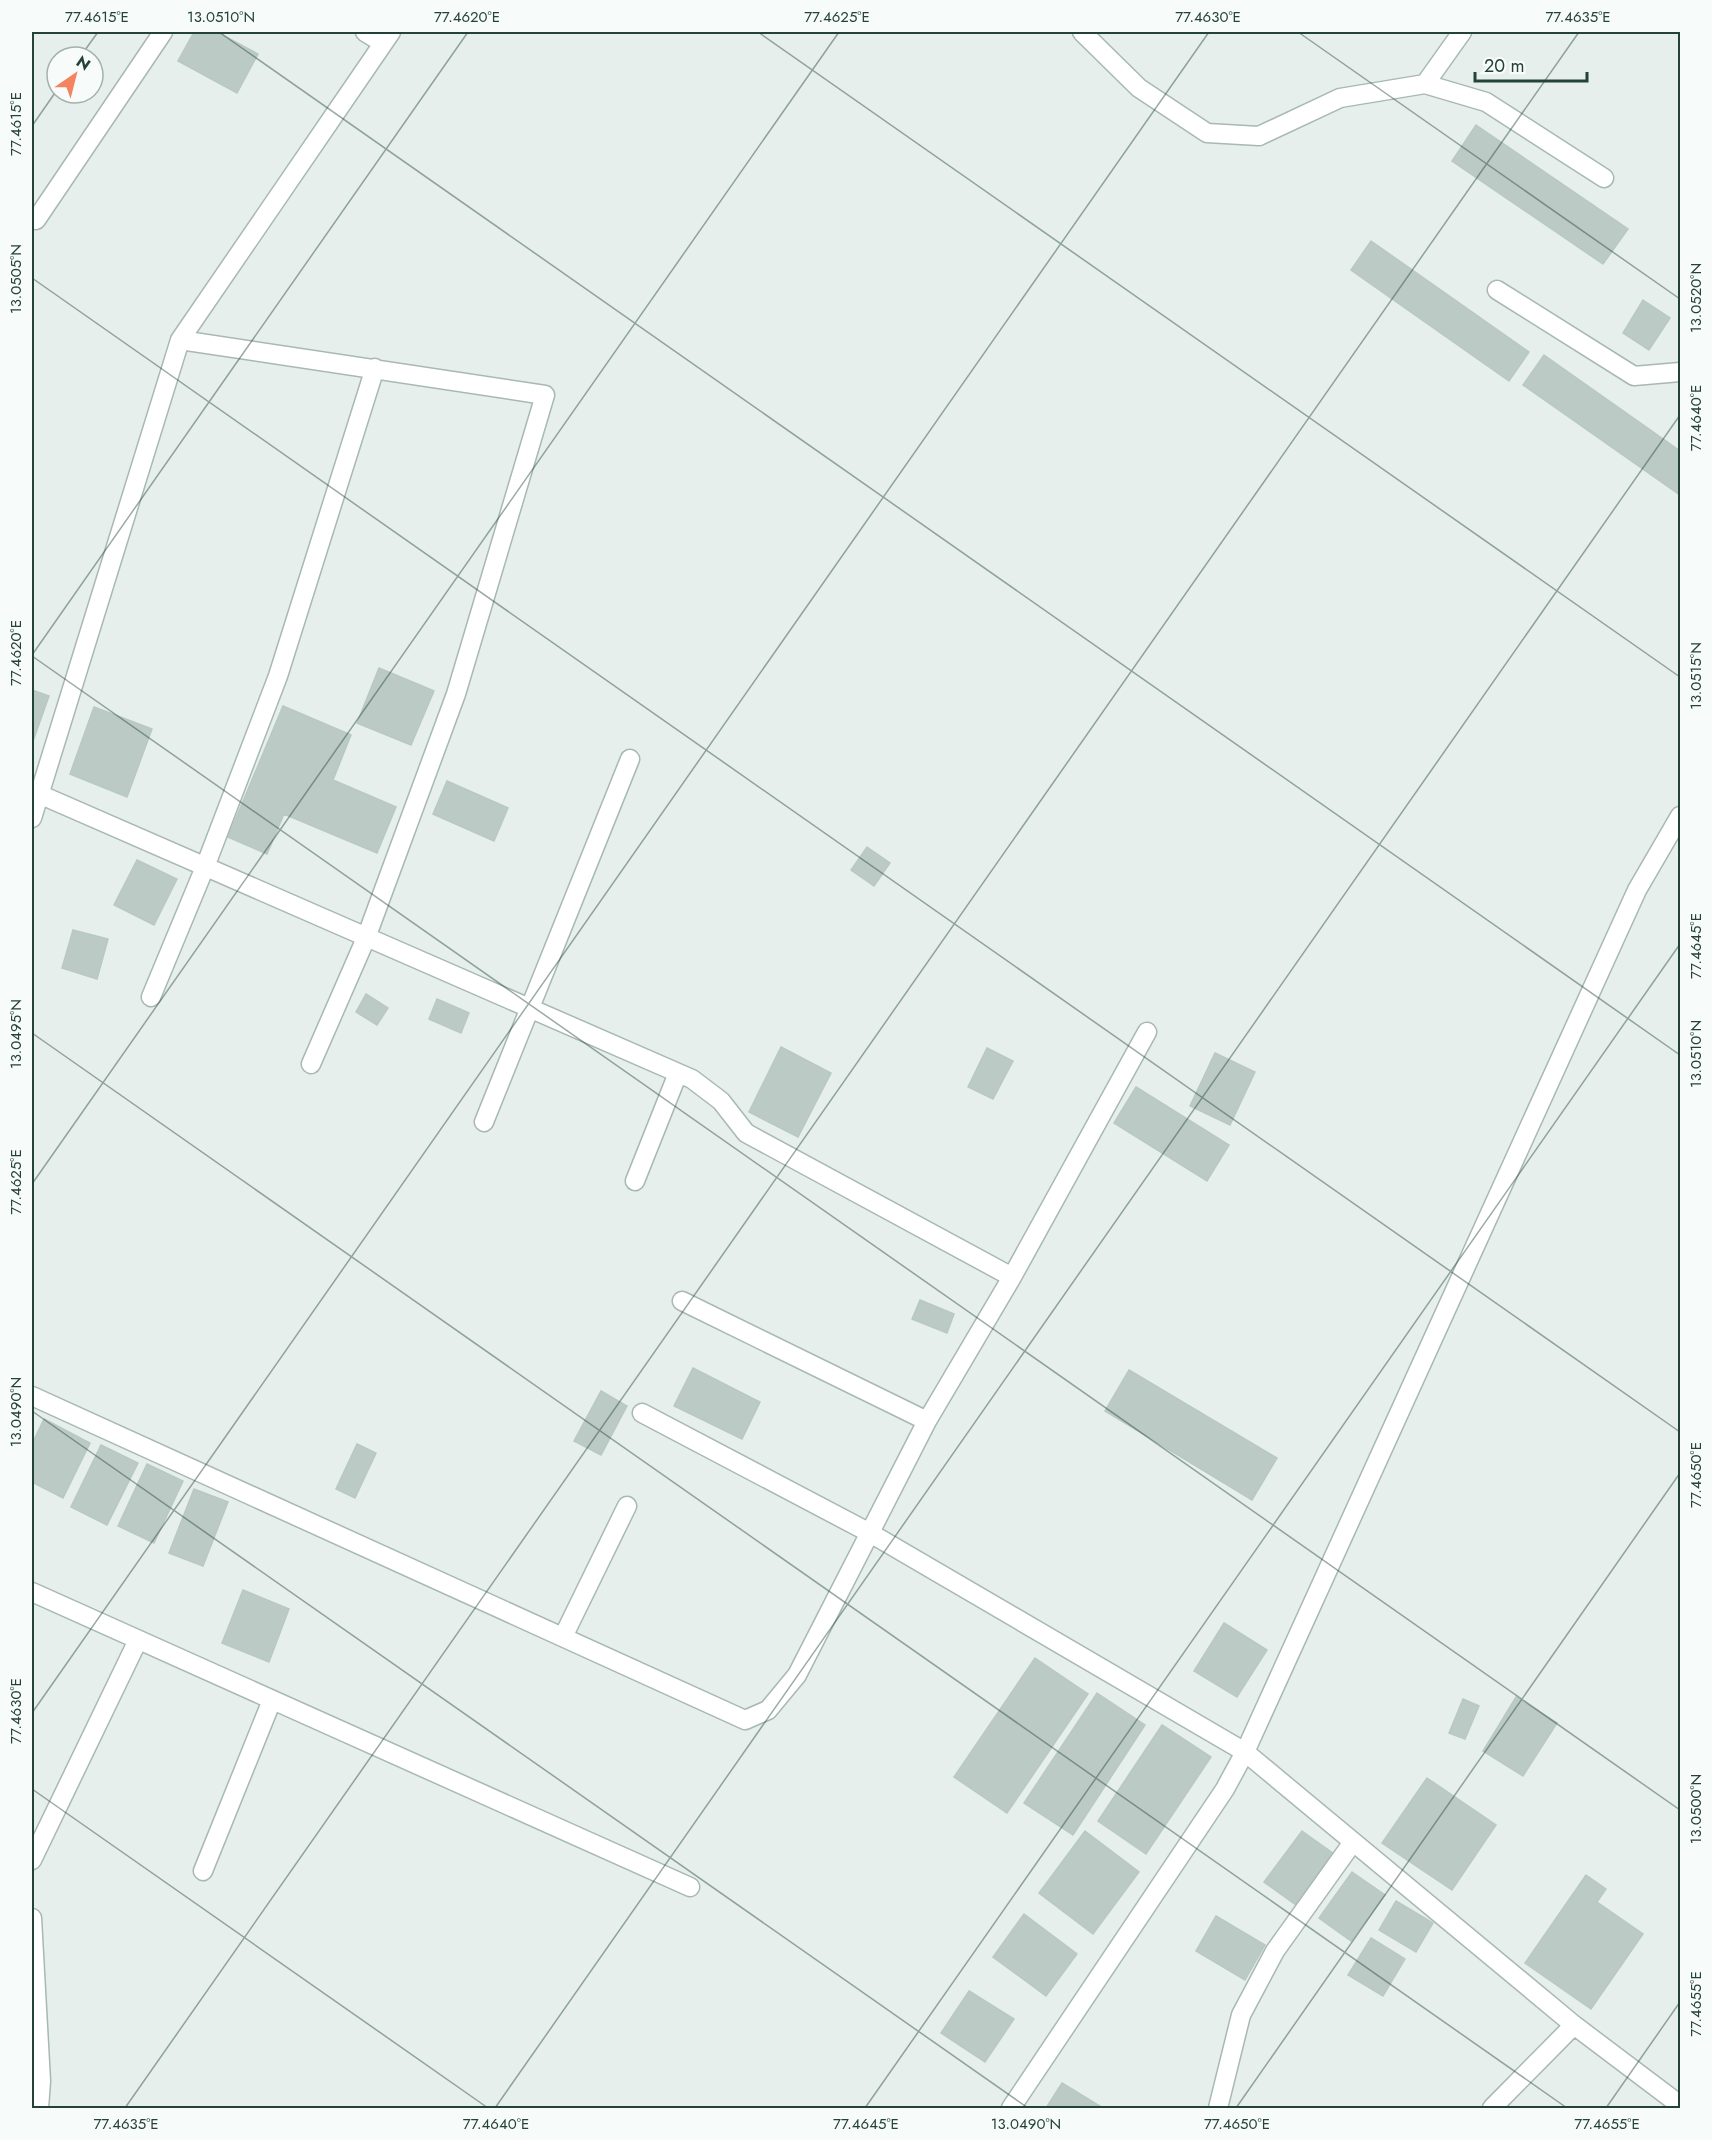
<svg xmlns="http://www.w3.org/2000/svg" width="1712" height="2140" font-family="Jost,sans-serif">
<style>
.building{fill:#bbcac4;stroke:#b8c9c2;stroke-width:1.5}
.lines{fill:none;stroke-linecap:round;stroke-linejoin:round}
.minor-casing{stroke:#a8b8b2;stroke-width:21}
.minor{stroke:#fff;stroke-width:18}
.ticks{fill:none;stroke:#24423a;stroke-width:1.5;stroke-opacity:0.45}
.neatline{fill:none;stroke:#24423a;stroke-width:2}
.ticks-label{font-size:15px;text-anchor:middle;fill:#24423a}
</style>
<rect width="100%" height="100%" fill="#e6efeb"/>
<path class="building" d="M194,32H217L258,54L237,93L178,61Z
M1476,125L1628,229L1603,264L1452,161Z
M1371,241L1529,352L1509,381L1351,270Z
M1643,300L1670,318L1649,350L1623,333Z
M1544,355L1680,451V495L1523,385Z
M379,668L434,691L411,745L357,723Z
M32,690L49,696L32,744Z
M283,706L351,735L333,780L396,807L377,853L284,814L267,854L228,837Z
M94,707L152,729L127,797L70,774Z
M447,781L508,808L494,841L433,814Z
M867,847L890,863L874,886L851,870Z
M137,860L177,879L154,925L114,905Z
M73,930L108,939L97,979L62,968Z
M366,994L388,1008L377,1025L356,1012Z
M437,999L469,1013L461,1033L429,1019Z
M781,1047L831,1073L798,1137L749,1112Z
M987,1048L1013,1061L993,1099L968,1087Z
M1215,1053L1255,1072L1230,1125L1190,1106Z
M1136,1087L1229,1145L1207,1181L1114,1123Z
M920,1300L954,1314L947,1333L912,1319Z
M693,1368L760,1402L742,1439L674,1406Z
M1129,1370L1277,1458L1252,1500L1105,1411Z
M601,1391L627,1406L601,1455L574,1441Z
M44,1419L90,1443L63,1498L32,1482V1444Z
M357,1444L376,1453L355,1498L336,1489Z
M101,1445L138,1463L107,1525L71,1507Z
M147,1464L183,1481L154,1543L118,1526Z
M194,1489L228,1502L203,1566L169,1553Z
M243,1590L289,1609L269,1662L222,1643Z
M1224,1623L1267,1650L1237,1697L1194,1671Z
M1035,1658L1088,1694L1007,1813L954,1777Z
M1097,1693L1145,1725L1073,1835L1024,1803Z
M1516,1697L1557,1723L1523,1776L1483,1751Z
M1463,1699L1479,1706L1465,1739L1449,1733Z
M1162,1725L1211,1757L1146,1854L1098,1821Z
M1427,1778L1496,1825L1452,1890L1382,1843Z
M1085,1831L1139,1872L1093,1934L1039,1893Z
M1302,1831L1334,1854L1296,1905L1264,1882Z
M1352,1872L1385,1895L1351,1941L1319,1918Z
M1586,1875L1606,1889L1597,1902L1643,1934L1591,2009L1525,1963Z
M1396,1901L1433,1923L1416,1952L1379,1930Z
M1024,1914L1077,1954L1046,1996L993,1957Z
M1216,1916L1265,1945L1245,1980L1196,1951Z
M1371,1938L1405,1959L1383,1996L1348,1975Z
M969,1991L1014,2019L985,2062L941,2033Z
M1062,2083L1103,2108H1046Z"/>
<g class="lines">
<defs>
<path id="minor" d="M365,32L383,43
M1082,32L1139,88L1207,133L1259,136L1340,98L1425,84L1486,102L1604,178
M1425,84L1462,32
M36,220L163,32
M1497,290L1634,376L1680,372
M180,340L545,395L456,694L366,938L311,1064
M32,791L692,1079L721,1101L746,1133L1012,1277
M32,818L180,340L391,32
M151,997L205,867L278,676L375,368
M484,1122L630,759
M635,1181L678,1073
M682,1301L927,1421
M32,1396L745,1720L768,1710L797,1675L927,1421L1012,1277L1147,1032
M642,1413L870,1533L1245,1752L1574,2025L1680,2105
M32,1592L690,1887
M563,1637L627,1506
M32,1860L138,1640
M203,1871L272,1700
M32,1918L41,2081L39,2108
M1011,2108L1225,1789L1245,1752L1637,890L1680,816
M1218,2108L1241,2015L1275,1951L1353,1842
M1492,2108L1574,2025"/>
</defs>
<use href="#minor" class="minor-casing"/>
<use href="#minor" class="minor"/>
</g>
<path class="ticks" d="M219,32L1680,1055M758,32L1680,677M1298,32L1680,299M80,57L98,32M32,126L57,90M32,278L1680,1432M32,655L468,32M32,656L1680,1810M32,1033L1567,2108M32,1184L839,32M32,1411L1028,2108M32,1713L1209,32M32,1789L488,2108M125,2108L1579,32M495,2108L1680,415M865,2108L1680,944M1236,2108L1680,1473M1606,2108L1680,2002"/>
<rect width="1712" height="2140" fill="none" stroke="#f7fbf9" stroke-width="66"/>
<g transform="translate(75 75) rotate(35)"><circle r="28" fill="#f7fbf9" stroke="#a3b1ad" stroke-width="1.5"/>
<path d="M0-4.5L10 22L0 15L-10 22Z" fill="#f4845f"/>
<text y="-9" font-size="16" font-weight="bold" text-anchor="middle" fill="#24423a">N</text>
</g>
<path d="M1475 72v9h112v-9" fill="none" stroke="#24423a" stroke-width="3"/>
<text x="1484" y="72" font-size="18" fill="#24423a" stroke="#f7fbf9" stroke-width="4.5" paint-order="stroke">20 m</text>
<rect x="33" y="33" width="1646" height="2074" class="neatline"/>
<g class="ticks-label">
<text x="97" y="22">77.4615°E</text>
<text x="221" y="22">13.0510°N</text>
<text x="467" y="22">77.4620°E</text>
<text x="837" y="22">77.4625°E</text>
<text x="1208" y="22">77.4630°E</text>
<text x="1578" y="22">77.4635°E</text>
<text transform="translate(16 124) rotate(-90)" y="5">77.4615°E</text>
<text transform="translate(16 279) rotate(-90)" y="5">13.0505°N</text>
<text transform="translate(1696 298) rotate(-90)" y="5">13.0520°N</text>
<text transform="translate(1696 418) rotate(-90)" y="5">77.4640°E</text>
<text transform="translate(16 653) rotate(-90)" y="5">77.4620°E</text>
<text transform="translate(1696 676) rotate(-90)" y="5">13.0515°N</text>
<text transform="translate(1696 946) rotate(-90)" y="5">77.4645°E</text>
<text transform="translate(16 1034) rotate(-90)" y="5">13.0495°N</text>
<text transform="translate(1696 1054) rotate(-90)" y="5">13.0510°N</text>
<text transform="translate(16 1182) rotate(-90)" y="5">77.4625°E</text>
<text transform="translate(16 1412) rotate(-90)" y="5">13.0490°N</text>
<text transform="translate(1696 1475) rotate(-90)" y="5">77.4650°E</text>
<text transform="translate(16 1711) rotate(-90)" y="5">77.4630°E</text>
<text transform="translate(1696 1809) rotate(-90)" y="5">13.0500°N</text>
<text transform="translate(1696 2004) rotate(-90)" y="5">77.4655°E</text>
<text x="126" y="2129">77.4635°E</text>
<text x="496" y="2129">77.4640°E</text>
<text x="866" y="2129">77.4645°E</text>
<text x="1026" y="2129">13.0490°N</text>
<text x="1237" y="2129">77.4650°E</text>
<text x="1607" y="2129">77.4655°E</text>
</g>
</svg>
